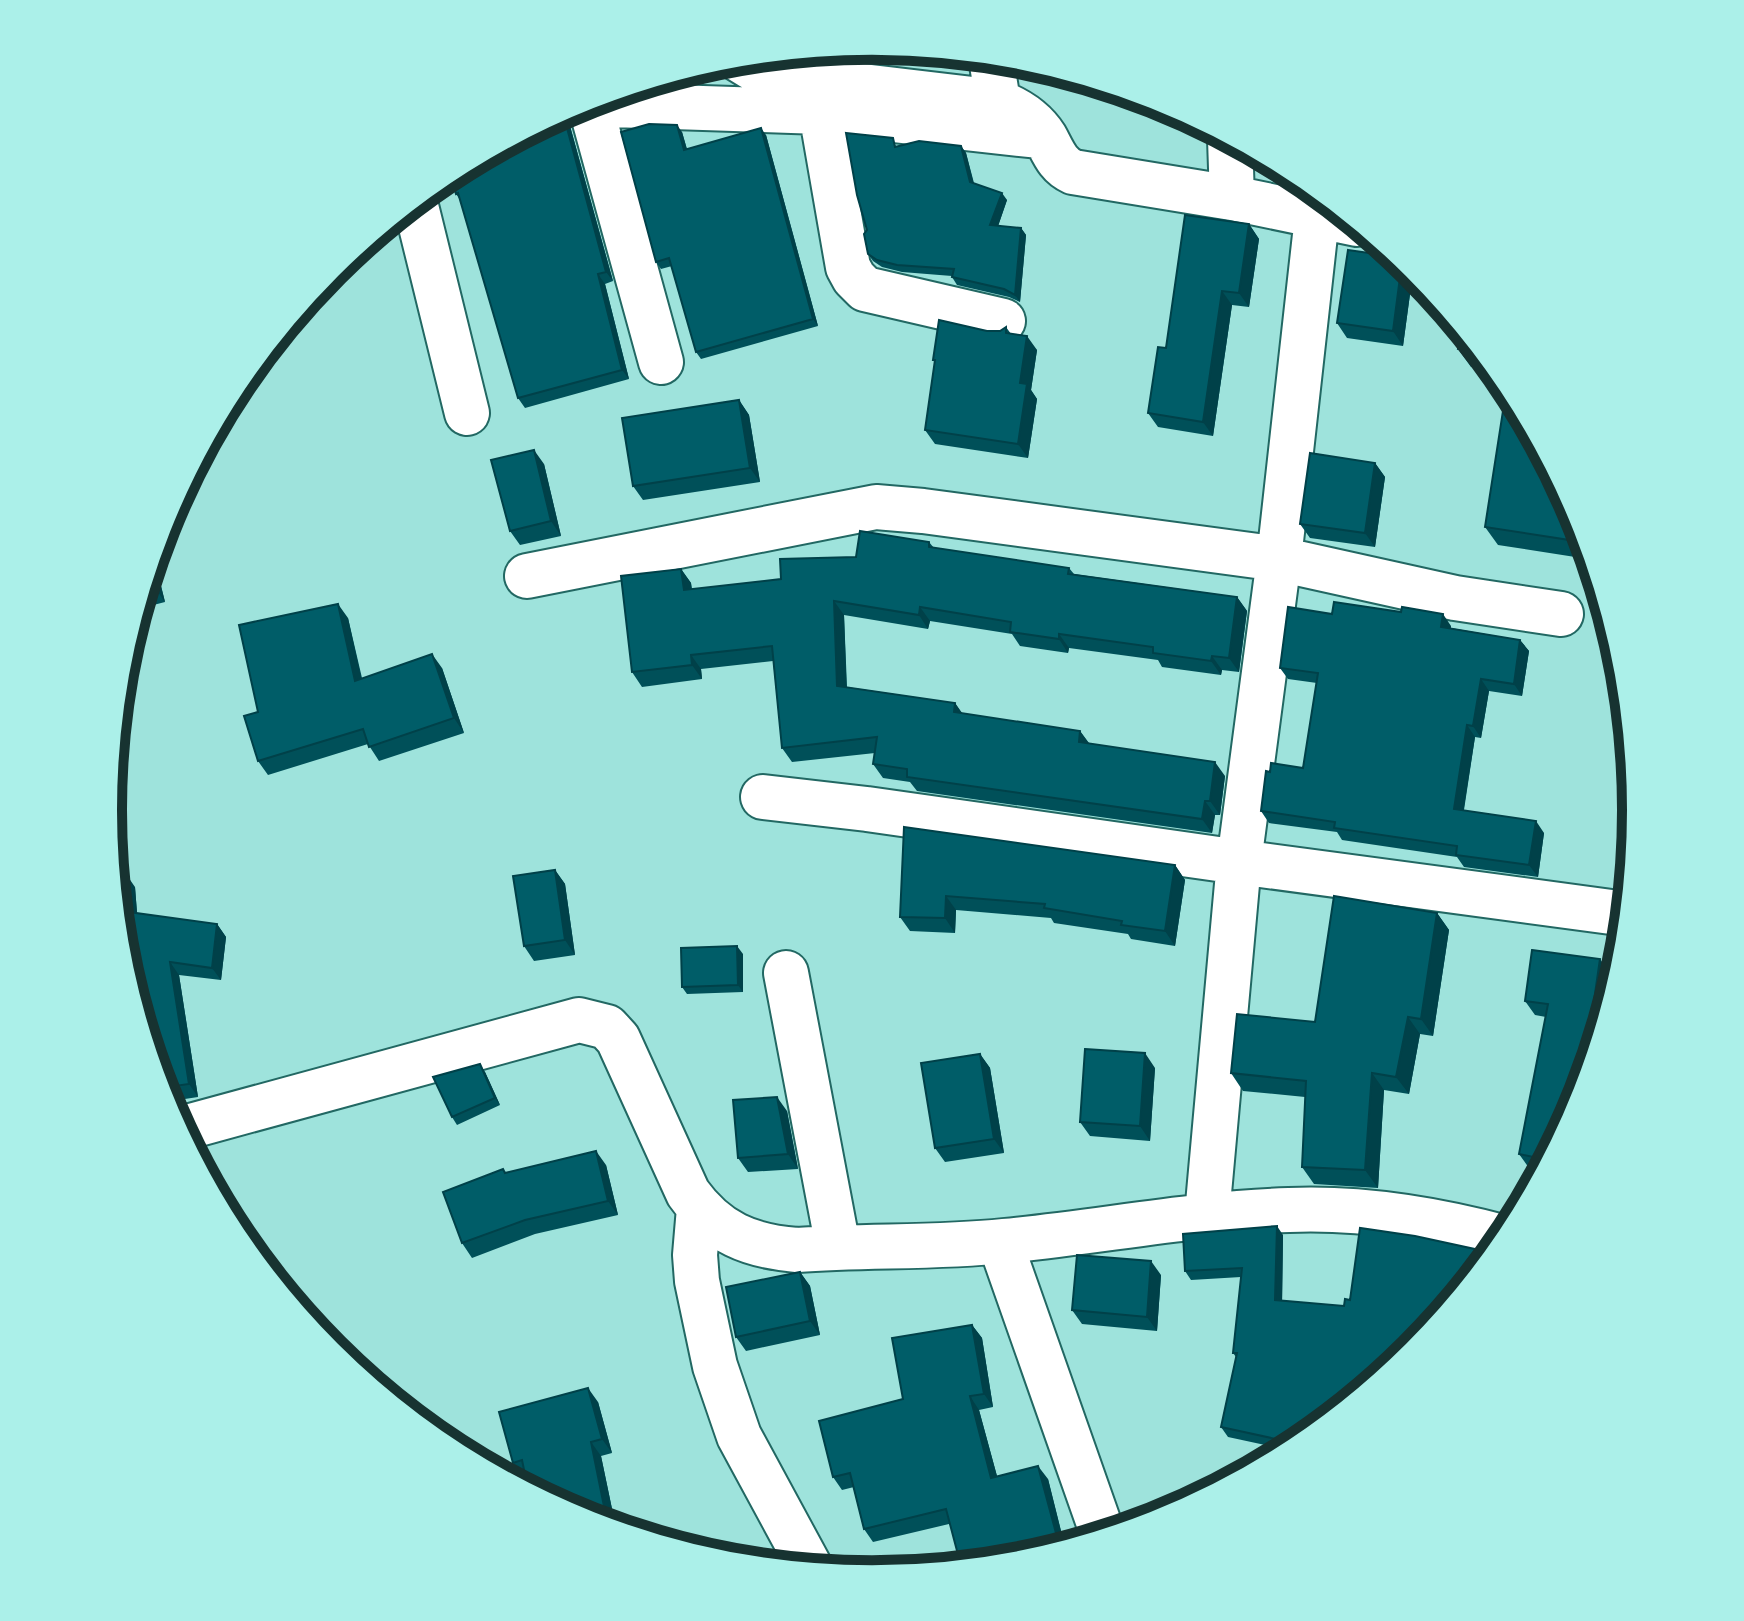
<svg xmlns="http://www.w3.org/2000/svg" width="1744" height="1621" font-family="'Space Grotesk',sans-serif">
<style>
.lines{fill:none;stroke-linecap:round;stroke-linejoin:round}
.street-casing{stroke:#226863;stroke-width:48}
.street{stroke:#fff;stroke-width:44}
.wall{fill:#005059}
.shaded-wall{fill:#004149}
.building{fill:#005d68;stroke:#004149;stroke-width:2}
.rim{fill:none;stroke:#173331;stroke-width:10}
</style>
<rect width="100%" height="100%" fill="#9ee3dc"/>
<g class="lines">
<defs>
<path id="street" d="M991,58L998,102
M738,59L751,67L778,76L998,102C1017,109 1034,120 1045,137C1053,151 1057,165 1073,172L1232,198L1357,224
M581,104L821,112L1038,136
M590,104L661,362
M821,112L848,267L854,278L865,289L1003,321
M1230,139L1232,198
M415,202L467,413
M527,576L876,507L923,511L1279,559L1455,598L1561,614
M763,797L867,809L1239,862L1626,914
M786,973L838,1247
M180,1129L579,1020L607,1027L618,1039L688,1193C717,1233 749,1246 797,1250C866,1245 936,1248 1004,1241C1099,1232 1193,1213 1289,1210C1362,1207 1435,1219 1506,1238
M699,1208L695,1255L697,1281L715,1366L739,1436L811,1569
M1207,1215L1239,862L1279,559L1317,217
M1000,1242L1103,1535"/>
</defs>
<use href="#street" class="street-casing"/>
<use href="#street" class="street"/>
</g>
<path class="wall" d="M570,126L613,281L605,284L629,379L525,408L518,398L461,201L456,194Z
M682,132L687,149L766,135L818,326L701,359L696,352L672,266L661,269L656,262Z
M961,146L966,153L974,183L1007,200L998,226L1021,228L1026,235L1020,302L1009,297L957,285L952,277V276L902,272L882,267L873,261L868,254L867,230L898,147Z
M1263,157L1291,172L1267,168L1262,161Z
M1249,224L1259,239L1249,307L1232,305L1213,436L1158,427L1148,413L1166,348Z
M1413,272L1403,346L1347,338L1337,323Z
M1006,327L1011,334L1037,350L1031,390L1037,399L1028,458L935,444L925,430L935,363L933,360L987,331H1000Z
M1462,330L1496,372L1471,367L1458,349Z
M1507,385L1588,559L1498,545L1485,527Z
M739,400L749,415L760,482L643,500L633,486Z
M1375,463L1385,477L1375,547L1310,538L1300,524Z
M544,464L561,536L520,545L510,531Z
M173,505L180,529L160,535L166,518Z
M929,542L934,548L1069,568L1074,574L1237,597L1247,611L1239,672L1222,670L1221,675L1162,667L1158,660L1069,648L1068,653L1020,646L1012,634L930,621L928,629L844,615L847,687L955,703L962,714L1080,731L1089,743L1225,776L1220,815H1215L1212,833L917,791L910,782L883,778L873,764L875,753L792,762L782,748L773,661L701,669L702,679L642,687L632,672L681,569L691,583L692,589L781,579L856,557Z
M154,558L165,602L138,609Z
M348,618L362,678L442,668L464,733L379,761L368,744L268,775L258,761V712Z
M1451,626V628L1520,640L1529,651L1522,696L1489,691L1481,738L1475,737L1464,810L1544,833L1538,877L1464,867L1457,857L1342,840L1337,832L1269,823L1261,811L1270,772L1303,768L1317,683L1288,679L1280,668Z
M904,827L1175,865L1185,880L1175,946L1131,939L1128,934L1054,923L1051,918L956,910L955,933L910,931L900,917Z
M555,870L565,884L575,955L534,961L524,946Z
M135,887L137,913L217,924L226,937L221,980L179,975L198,1097L165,1102L122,959Z
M1437,913L1449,930L1433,1036L1420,1034L1409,1094L1384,1090L1378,1188L1314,1184L1302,1167L1305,1097L1243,1091L1231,1073L1315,1022Z
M743,954V992L687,994L682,987Z
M1610,973L1578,1103L1542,1171L1529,1168L1519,1154L1546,1017L1535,1015L1525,1001Z
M980,1054L990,1068L1004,1153L945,1162L935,1148Z
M1155,1068L1150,1141L1090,1136L1080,1122Z
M485,1072L500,1105L457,1125L452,1117Z
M787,1111L798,1169L748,1172L738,1158Z
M606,1165L618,1215L535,1234L472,1258L462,1243L506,1173Z
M1283,1235L1282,1300L1412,1351L1296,1446L1289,1450L1228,1437L1221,1427L1236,1357L1233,1353L1241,1277L1191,1280L1185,1271Z
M800,1272L810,1286L820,1335L746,1351L736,1337Z
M1161,1275L1157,1331L1082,1324L1072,1310Z
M972,1325L982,1338L993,1407L979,1410L997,1476L1048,1479L1065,1547L1021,1560L949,1524L873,1542L864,1529L854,1487L842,1490L833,1477L903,1399Z
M598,1402L612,1453L601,1456L616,1528L579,1517L525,1477H523L513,1463Z"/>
<path class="shaded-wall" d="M564,117L570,126L613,281L606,272Z
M677,125L682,132L689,157L684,150Z
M761,128L766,135L818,326L813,319Z
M961,146L966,153L975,189L970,182Z
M1002,193L1007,200L996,232L990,225Z
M1249,224L1259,239L1249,307L1239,293Z
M1021,228L1026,235L1020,302L1015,295Z
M1402,262L1413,272L1403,346L1393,331Z
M598,274L605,284L629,379L622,370Z
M1222,291L1232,305L1213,436L1203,422Z
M1027,336L1037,350L1031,390L1037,399L1028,458L1018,444L1020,383Z
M739,400L749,415L760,482L750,468Z
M534,450L544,464L561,536L551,521Z
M1375,463L1385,477L1375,547L1365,533Z
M173,505L180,529L169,511Z
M1579,520L1589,553L1588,559L1576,541Z
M154,558L165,602L155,588L150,569Z
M681,569L691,583L693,604L684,590Z
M1237,597L1247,611L1239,672L1229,658Z
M834,601L844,615L847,700L837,686Z
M338,604L348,618L365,695L355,681Z
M920,607L930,621L928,629L919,615Z
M1443,614L1451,626L1449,639L1441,627Z
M1059,634L1069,648L1068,653L1059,639Z
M1520,640L1529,651L1522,696L1514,684Z
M432,654L442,668L464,733L454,718Z
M691,655L701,669L702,679L692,665Z
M1212,656L1222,670L1221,675L1211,661Z
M1481,679L1489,691L1481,738L1473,726Z
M955,703L965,717L954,712Z
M1467,725L1475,737L1462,820L1454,809Z
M1080,731L1090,745L1079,742Z
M1215,762L1225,776L1220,815L1210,801Z
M1205,801L1215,815L1212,833L1202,819Z
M1536,821L1544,833L1538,877L1529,865Z
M1175,865L1185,880L1175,946L1165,931Z
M555,870L565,884L575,955L565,940Z
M126,874L135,887L138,925L129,912Z
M946,896L956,910L955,933L945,918Z
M1437,913L1449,930L1433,1036L1421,1019Z
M217,924L226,937L221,980L212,968Z
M737,946L743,954V992L738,985Z
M1600,959L1610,973L1604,1019L1585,1080L1583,1077Z
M170,962L179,975L198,1097L189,1084Z
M1408,1017L1420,1034L1409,1094L1396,1077Z
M1145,1053L1155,1068L1150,1141L1140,1126Z
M980,1054L990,1068L1004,1153L994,1139Z
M480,1064L485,1072L500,1105L495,1098Z
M1372,1073L1384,1090L1378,1188L1365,1170Z
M777,1097L787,1111L798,1169L788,1154Z
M596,1151L606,1165L618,1215L608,1201Z
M1277,1226L1283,1235L1282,1309L1275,1300Z
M1151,1261L1161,1275L1157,1331L1147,1317Z
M800,1272L810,1286L820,1335L810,1321Z
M972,1325L982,1338L993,1407L984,1394Z
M588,1388L598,1402L612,1453L602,1439Z
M970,1396L979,1410L1001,1491L991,1478Z
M591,1442L601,1456L616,1528L608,1526Z
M1038,1466L1048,1479L1065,1547L1060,1548Z"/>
<path class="building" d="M561,114L564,117L606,272L598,274L622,370L518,398L458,193L456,194L450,173Z
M649,124L677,125L684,150L761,128L813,319L696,352L669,258L656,262L621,132Z
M846,133L893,138L895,147L919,141L961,146L970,182L1002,193L990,225L1021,228L1015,295L1004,289L952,277L954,269L897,265L877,260L868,254L864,234L867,230L857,195Z
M1263,157L1274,163L1262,161Z
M1185,215L1249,224L1239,293L1222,291L1203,422L1148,413L1158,347L1166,348Z
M1348,250L1397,257L1402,262L1393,331L1337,323Z
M939,320L987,331H1000L1006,327V333L1027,336L1020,383L1027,384L1018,444L925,430L935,360H933Z
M1462,330L1481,353L1458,349Z
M1507,385L1578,518L1576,541L1485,527Z
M739,400L750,468L633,486L622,418Z
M534,450L551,521L510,531L491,460Z
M1310,453L1375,463L1365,533L1300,524Z
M860,531L929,542V547L1069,568L1068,574L1237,597L1229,658L1212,656L1211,661L1153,653V647L1059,634V639L1010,632L1011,622L920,607L919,615L834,601L837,686L955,703L954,712L1080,731L1079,742L1215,762L1210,801H1205L1202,819L907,777V769L873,764L877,737L782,748L772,646L691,655L692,665L632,672L621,576L681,569L684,590L781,579L780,559L856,557Z
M150,569L155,588L144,591Z
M1334,602L1401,612L1402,607L1443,614L1441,627L1520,640L1514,684L1481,679L1473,726L1467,725L1454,809L1536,821L1529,865L1456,855L1457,846L1334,828L1335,822L1261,811L1266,771L1270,772L1271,763L1303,768L1318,673L1280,668L1288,607L1332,614Z
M338,604L355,681L432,654L454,718L369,747L363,729L258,761L244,716L258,712L239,625Z
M904,827L1175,865L1165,931L1121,925L1122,921L1044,908L1045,904L946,896L945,918L900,917Z
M555,870L565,940L524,946L513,876Z
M114,873L126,874L129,912L217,924L212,968L170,962L189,1084L161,1088L122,959Z
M1334,896L1437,913L1421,1019L1408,1017L1396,1077L1372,1073L1365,1170L1302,1167L1306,1081L1231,1073L1237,1014L1315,1022Z
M737,946L738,985L682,987L681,948Z
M1532,950L1600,959L1583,1077L1586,1078L1578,1103L1548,1160L1519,1154L1548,1004L1525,1001Z
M1085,1049L1145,1053L1140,1126L1080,1122Z
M980,1054L994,1139L935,1148L921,1063Z
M480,1064L495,1098L452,1117L433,1077Z
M777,1097L788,1154L738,1158L733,1100Z
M596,1151L608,1201L525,1220L462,1243L443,1192L503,1169L505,1173Z
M1277,1226L1275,1300L1344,1306L1345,1299L1350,1300L1360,1228L1415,1236L1493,1253L1412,1351L1299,1444L1221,1427L1237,1353H1233L1242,1268L1185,1271L1183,1234Z
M1077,1255L1151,1261L1147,1317L1072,1310Z
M800,1272L810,1321L736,1337L726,1287Z
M972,1325L984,1394L970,1396L991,1478L1038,1466L1060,1548L1021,1560L961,1566L946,1509L864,1529L850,1473L833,1477L819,1421L903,1399L892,1338Z
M588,1388L602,1439L591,1442L608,1526L579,1517L528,1489L522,1460L513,1463L499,1412Z"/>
<path d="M0 0H1744V1621H0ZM122 810a750 750 0 1 1 1500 0a750 750 0 1 1-1500 0Z" fill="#abf0e9" fill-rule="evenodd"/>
<path class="rim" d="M122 810a750 750 0 1 1 1500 0a750 750 0 1 1-1500 0Z"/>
</svg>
